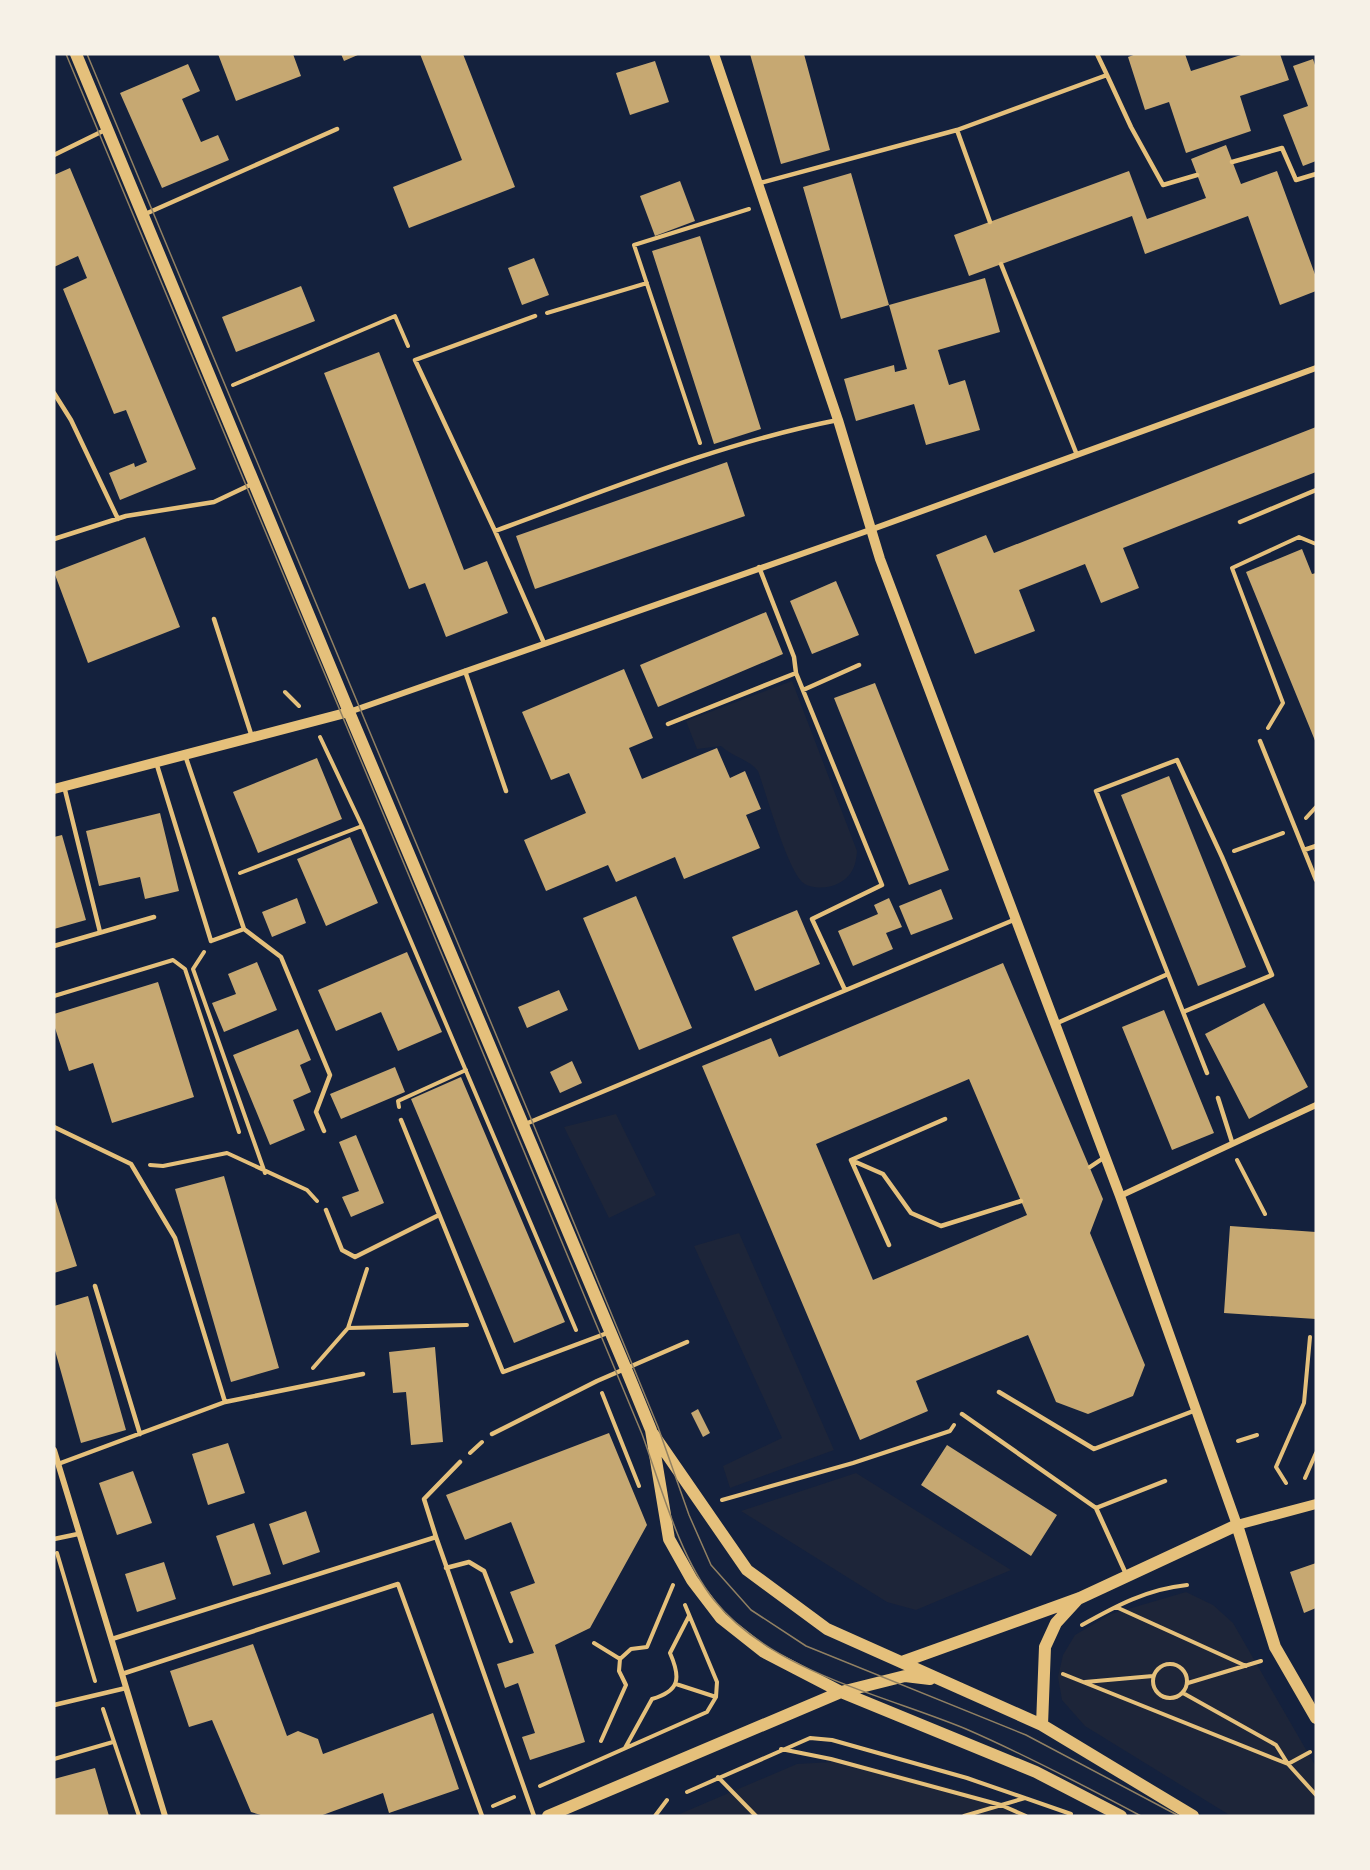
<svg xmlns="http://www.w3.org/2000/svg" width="1370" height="1870" font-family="Merriweather,serif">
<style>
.green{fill:#1d2539}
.building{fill:#c6a872;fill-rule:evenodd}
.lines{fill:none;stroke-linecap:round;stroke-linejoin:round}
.path{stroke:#e5c07b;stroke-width:4}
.service{stroke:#e5c07b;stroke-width:4.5}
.minor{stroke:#e5c07b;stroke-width:6}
.tertiary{stroke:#e5c07b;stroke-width:10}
.secondary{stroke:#e5c07b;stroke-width:12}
.tram{stroke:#918062;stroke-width:1.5}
</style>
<rect width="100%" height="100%" fill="#14213d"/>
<path class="green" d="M792,681L857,851C856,866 852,877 837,884C828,889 810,889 802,882C786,865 767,796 758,771C747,758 734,758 721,746L697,749L686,721Z
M616,1114L656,1195L609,1218L564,1127Z
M739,1233L834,1450L730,1488L723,1466L782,1438L694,1246Z
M856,1473L1011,1570L916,1610L887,1602L741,1511Z
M1186,1592L1213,1605L1233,1623L1316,1767V1816H1231L1085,1726L1062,1700L1058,1677L1063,1655L1075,1635L1111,1614Z
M850,1761L973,1794L1020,1815L675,1816L797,1764Z"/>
<path class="building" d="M218,54H293L301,76L236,101Z
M341,54H360L344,61Z
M420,54H463L515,187L409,228L393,187L462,160Z
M750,54H804L830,150L781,164Z
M1136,54H1185L1191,71L1244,54H1280L1289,80L1240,96L1251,131L1186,153L1169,102L1145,110L1128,57Z
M1313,59L1316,68V161L1303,166L1283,115L1308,106L1293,66Z
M655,61L669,102L630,115L616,73Z
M188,64L200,91L182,99L201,142L218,135L229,160L162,188L120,93Z
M1226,145L1241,184L1277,171L1316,277V291L1280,305L1248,216L1145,254L1132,216L969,276L954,235L1129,171L1147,219L1206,198L1191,159Z
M70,168L196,469L120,500L109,473L134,463L135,467L147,462L126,410L114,414L63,289L87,278L78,256L54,267V175Z
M851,173L889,305L841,319L803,187Z
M680,181L695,221L655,236L640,196Z
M700,236L761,429L714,444L652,251Z
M534,258L549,295L522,305L508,268Z
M985,278L1000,332L938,350L949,385L965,380L980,430L926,445L914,404L856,421L844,379L894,365L895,372L907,369L889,305Z
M301,286L315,321L236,352L222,317Z
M379,352L464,570L487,561L508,613L446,637L425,583L409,589L324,373Z
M1316,427V472L1123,548L1139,588L1101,603L1085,564L1019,590L1035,631L975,654L936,555L986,535L994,553Z
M727,462L745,516L535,589L516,536Z
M145,537L180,627L88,663L54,572Z
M1302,549L1312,574L1316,573V743L1246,572Z
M836,581L859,635L812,654L790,601Z
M766,612L783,654L658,707L640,665Z
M624,669L653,738L629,748L642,779L717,748L730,778L745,771L761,809L746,815L760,848L684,879L675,857L616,882L608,865L546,891L524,840L586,813L569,773L551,780L522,712Z
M875,683L949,870L909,885L834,698Z
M317,758L342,819L258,853L233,792Z
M1169,776L1246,967L1198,986L1121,795Z
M160,813L179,891L145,899L140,877L99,886L86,831Z
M62,835L86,920L54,929V837Z
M350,837L378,903L326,926L297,859Z
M941,889L953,919L911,935L899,906Z
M636,896L692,1028L639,1050L583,918Z
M297,898L306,923L272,937L262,912Z
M889,898L902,927L886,933L893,949L853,966L838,931L878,914L874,905Z
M797,910L820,964L755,991L732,937Z
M407,952L442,1032L398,1051L381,1012L336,1031L318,990Z
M257,962L277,1010L224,1032L212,1003L236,994L228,974Z
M1003,963L1103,1199L1090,1233L1145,1365L1133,1396L1088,1414L1056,1402L1028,1335L916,1381L928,1411L860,1440L702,1066L771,1038L779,1057ZM969,1079L1027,1215L873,1280L816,1144Z
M158,982L194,1097L112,1123L93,1063L69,1071L54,1025V1014Z
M559,990L568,1010L527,1028L518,1007Z
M1264,1003L1308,1087L1249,1119L1205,1034Z
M1164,1010L1214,1133L1172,1150L1122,1027Z
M298,1029L311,1060L300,1065L311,1092L293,1100L305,1130L270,1145L233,1055Z
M572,1061L582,1083L560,1093L550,1072Z
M395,1067L405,1092L341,1119L330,1094Z
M461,1077L565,1322L514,1343L411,1099Z
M356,1135L384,1203L351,1217L342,1197L359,1191L339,1142Z
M224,1176L279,1368L231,1382L175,1189Z
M54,1195L77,1266L54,1273Z
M1230,1226L1316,1232V1319L1224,1313Z
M88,1296L126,1430L81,1443L54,1347V1306Z
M435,1347L443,1442L411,1445L406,1392L393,1393L389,1352Z
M698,1409L710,1433L703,1437L691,1413Z
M609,1433L647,1525L590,1628L555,1645L585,1742L530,1760L522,1737L535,1733L518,1683L505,1688L497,1664L534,1653L510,1592L535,1583L511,1522L465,1540L446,1495Z
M228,1443L245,1493L208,1505L192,1454Z
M947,1445L1057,1515L1031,1556L921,1485Z
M133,1471L152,1523L117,1535L99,1483Z
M306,1511L320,1552L283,1565L269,1524Z
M254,1523L271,1574L233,1586L216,1536Z
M164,1562L176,1599L137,1612L125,1574Z
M1316,1563V1608L1304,1613L1290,1572Z
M253,1644L287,1736L298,1731L318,1739L323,1754L433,1713L459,1789L389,1813L383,1793L320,1816H264L251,1812L212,1720L189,1727L170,1671Z
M95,1768L109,1816H54V1779Z"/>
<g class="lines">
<path class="path" d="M547,313L647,283
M233,385L395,316L408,346
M700,443L634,245L749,209
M285,692L299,706
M1268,728L1283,703L1232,568L1299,537L1316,544
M320,737L362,826L576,1330
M1306,818L1316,807
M1234,851L1283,833
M240,873L362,826
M204,952L193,969L265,1173
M54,996L173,960L185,969L239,1132
M399,1107L398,1101L466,1070
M1237,1160L1265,1214
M150,1165L163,1166L227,1153L307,1190L317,1201
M348,1328L467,1325
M313,1368L348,1328L367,1269
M602,1393L639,1486
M1238,1441L1257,1435
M470,1453L482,1442
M1305,1478L1316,1453
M1286,1483L1276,1467L1304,1403L1310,1337
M722,1500L853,1463L950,1431L954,1425
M57,1553L95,1681
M1116,1607L1246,1666
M1082,1625C1116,1606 1147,1589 1187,1585
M594,1643L620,1659
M1153 1681a17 17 0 1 1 34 0a17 17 0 1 1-34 0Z
M1063,1674L1288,1764L1310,1752
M1085,1682L1153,1676
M1188,1683L1261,1661
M676,1684L716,1697
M1183,1693L1276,1745L1288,1764L1316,1795
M103,1709L139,1816
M601,1741L626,1685L619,1671L620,1659L631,1649L647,1647L673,1585
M625,1748L652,1699C680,1691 681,1678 670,1653L689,1616
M781,1749L831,1759L1001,1805L1026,1816
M54,1759L113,1742
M718,1777L756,1816
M540,1786L707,1712L716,1697L717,1682L685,1605
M687,1792L810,1738L832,1740L967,1778L1071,1814
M493,1806L514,1797
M655,1816L667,1800
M964,1816L1025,1798"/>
<path class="service" d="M1097,54L1107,75
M54,155L105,130
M1232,162L1282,148L1296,180L1316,174
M760,183L957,130
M143,215L337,129
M990,222L957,130L1107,75L1131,127L1163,185L1197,175
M1001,264L1077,455
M535,316L415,360L495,531L544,643
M54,393L71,420L118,519
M1240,522L1316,490
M495,531C608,490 720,443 838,420
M54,539L126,516L214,502L252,484
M759,567L794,657L796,673L882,885L812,919L845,990
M214,619L252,737
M465,671L506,791
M803,690L859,665
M668,724L796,673
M1260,741L1316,880
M185,755L244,929L281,957L330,1075L316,1112L324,1131
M156,762L211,941L244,929
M64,786L100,932
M1304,850L1316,846
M54,946L154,917
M1183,1012L1096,791L1177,760L1222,857L1272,975L1183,1012L1207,1073
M1055,1024L1168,974
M1218,1098L1232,1142
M401,1120L503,1372L610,1332
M523,1125L1016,919
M54,1127L131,1164L175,1238L225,1402
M851,1160L883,1174L911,1213L941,1226L1021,1201
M1090,1167L1105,1157
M326,1210L342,1250L355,1257L439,1215
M889,1245L851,1160L945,1119
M95,1286L140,1434
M999,1392L1094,1449L1196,1410
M962,1414L1096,1508L1126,1574
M492,1434L597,1381L687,1342
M58,1464L225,1402L363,1374
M1096,1508L1165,1481
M436,1537L424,1499L460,1462
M54,1539L78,1534
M446,1568L469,1562L484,1571L511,1641
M112,1639L436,1537L534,1816
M122,1674L398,1584L482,1816
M54,1705L126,1688"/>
<path class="minor" d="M349,712L870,530L1316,368
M1120,1196L1316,1105
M54,1450L165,1816"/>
<path class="tertiary" d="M714,54L838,420L880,559L1120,1196L1237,1525L1316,1504
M54,789L349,712"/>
<path class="secondary" d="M76,54L349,712L626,1369L651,1430L669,1539L692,1580L721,1618L764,1652L841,1692L1036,1772L1121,1816
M653,1434L747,1570L827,1629L1042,1725L1193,1816
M902,1662L1080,1598L1237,1525L1275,1647L1316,1718
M1042,1725L1045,1647L1056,1623L1078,1599
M548,1816L841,1692L905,1676L930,1679"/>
<path class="tram" d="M66,54L642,1434C661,1486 679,1556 714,1600C772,1672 884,1695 966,1729C1026,1755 1083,1785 1141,1816
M87,54L532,1121L658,1427L689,1515L711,1565L751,1610L806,1646L1026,1735L1179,1816"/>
</g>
<rect width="1370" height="1870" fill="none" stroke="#f6f1e7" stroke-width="111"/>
</svg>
